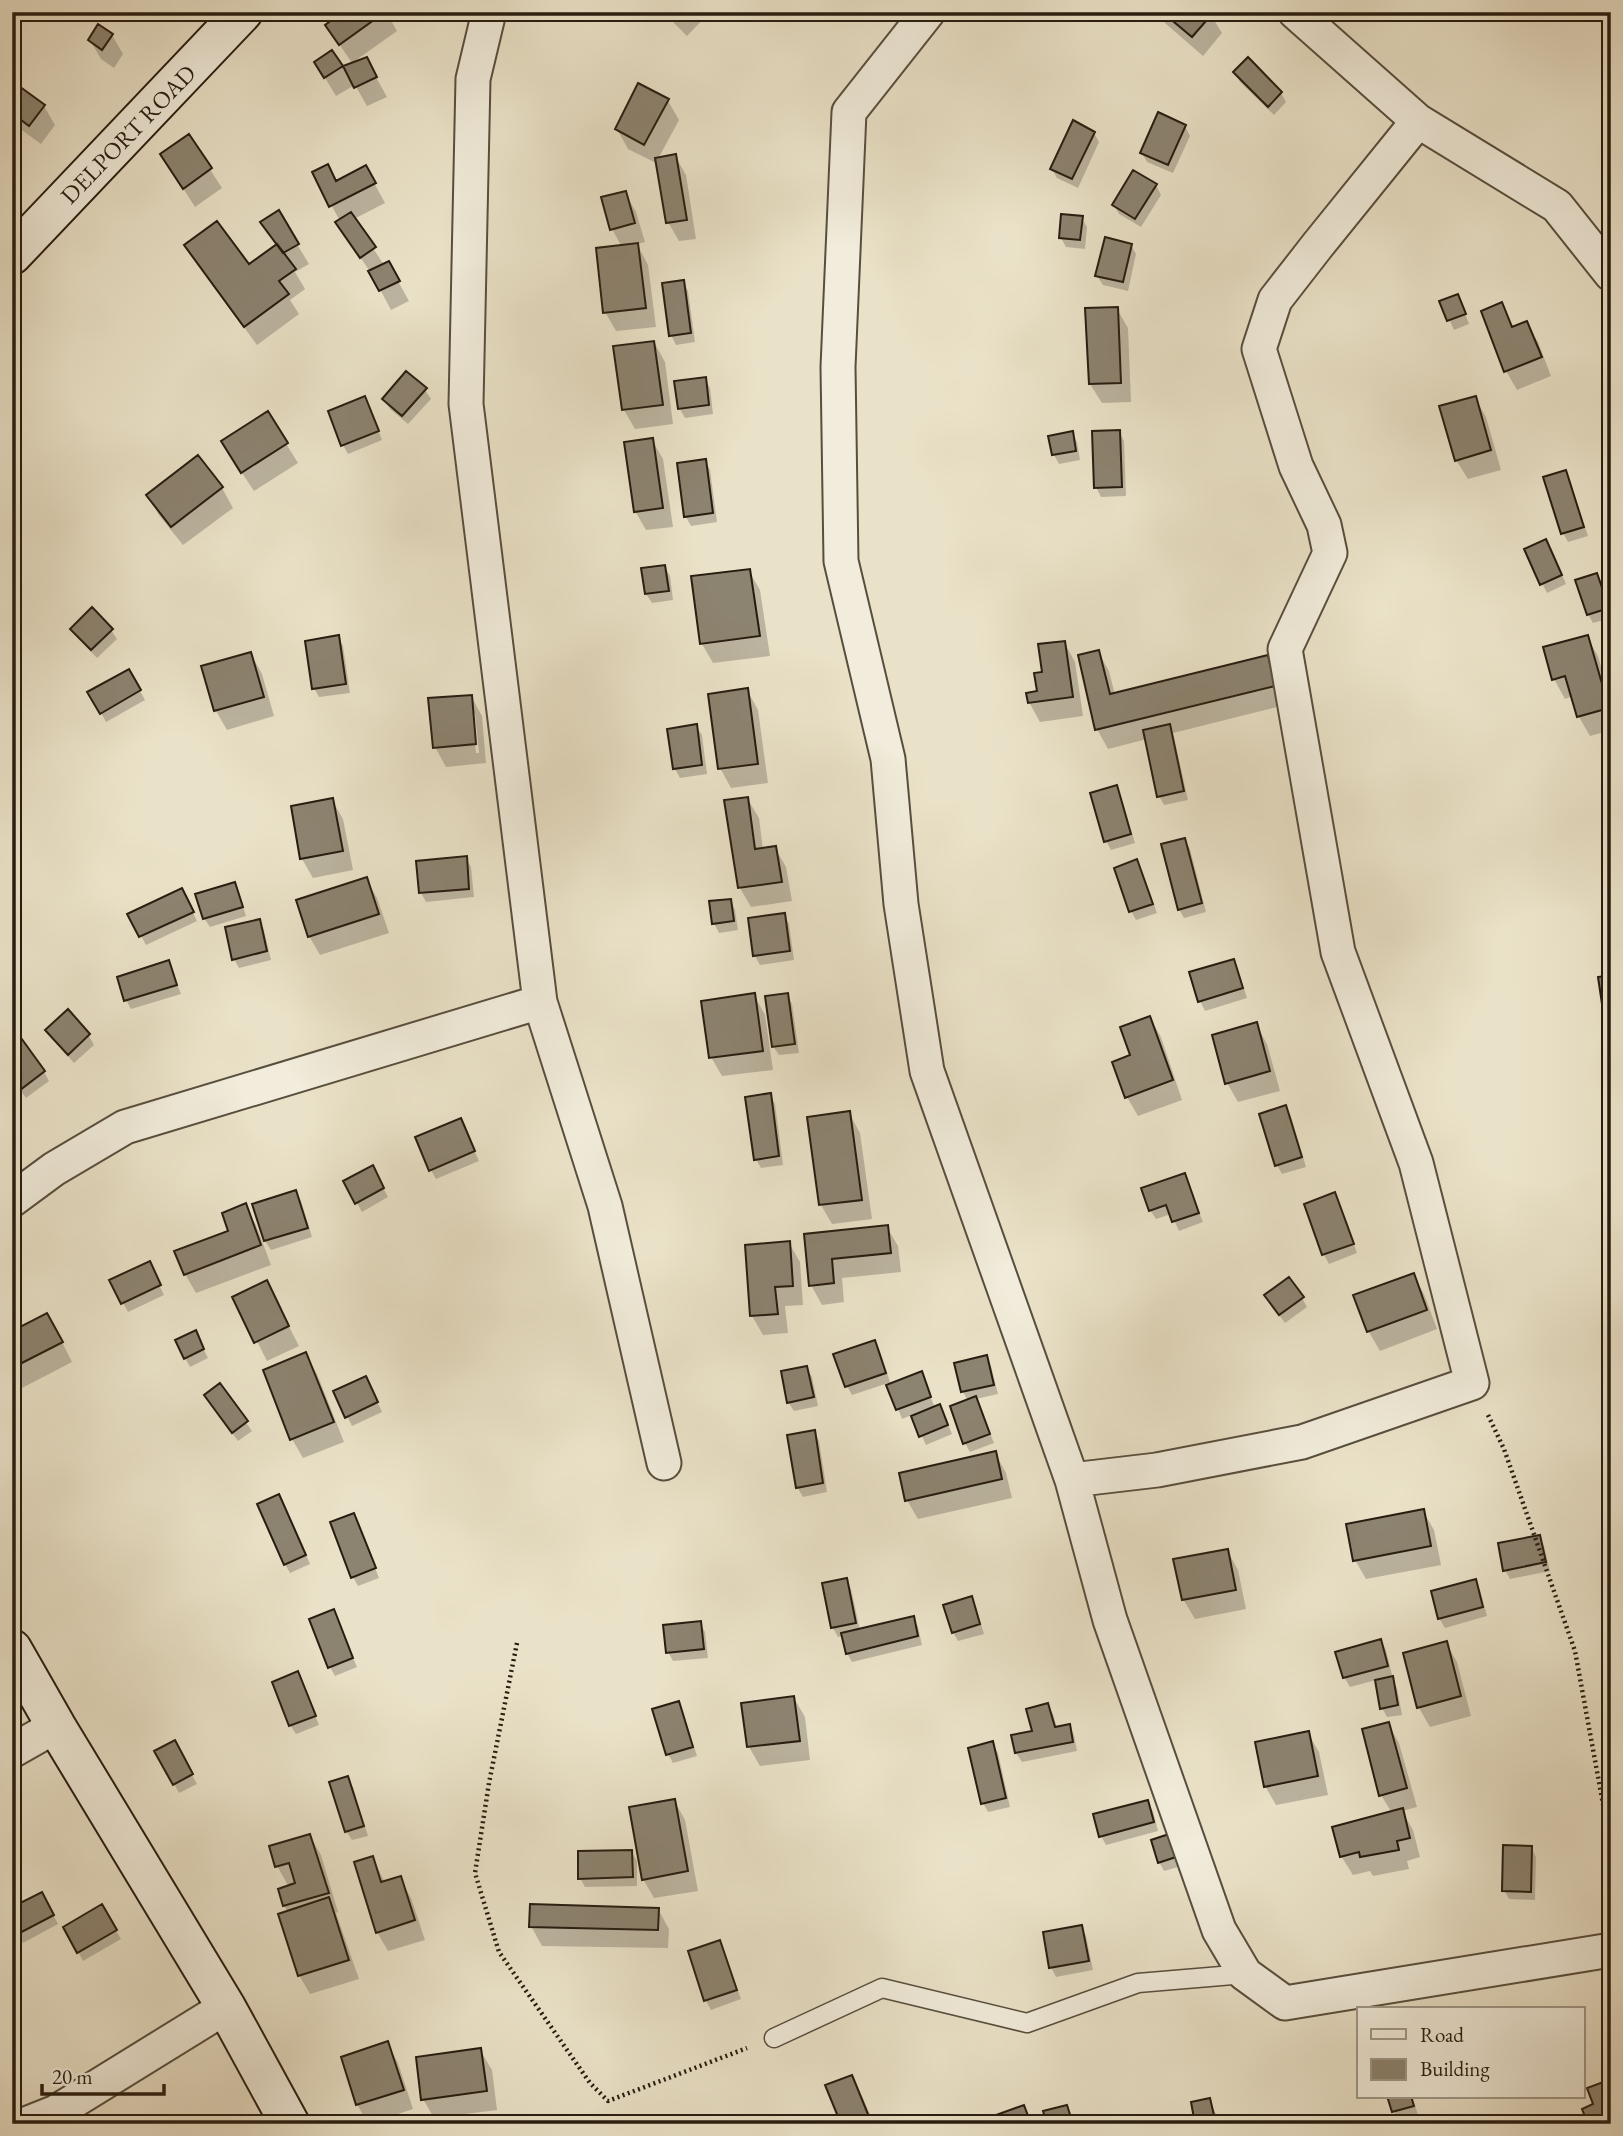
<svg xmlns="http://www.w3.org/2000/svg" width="1623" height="2136" font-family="'EB Garamond',serif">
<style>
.shadow{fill:#0003;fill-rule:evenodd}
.building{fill:#8c8370;stroke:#271c10;stroke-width:2}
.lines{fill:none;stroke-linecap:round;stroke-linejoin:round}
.lane-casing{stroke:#584e3e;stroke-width:21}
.street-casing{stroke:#584e3e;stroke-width:37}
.secondary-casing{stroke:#271c10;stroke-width:42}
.path{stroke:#271c10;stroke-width:4.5;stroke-dasharray:2 3.5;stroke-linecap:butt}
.lane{stroke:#f1ecdb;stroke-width:18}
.street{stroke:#f1ecdb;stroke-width:33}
.secondary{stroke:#f1ecdb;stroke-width:38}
.labels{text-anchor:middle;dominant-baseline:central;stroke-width:7;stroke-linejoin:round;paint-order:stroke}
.street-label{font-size:24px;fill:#271c10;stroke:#f1ecdb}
</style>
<rect width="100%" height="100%" fill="#eae2c8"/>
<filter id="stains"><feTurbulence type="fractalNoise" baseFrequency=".00286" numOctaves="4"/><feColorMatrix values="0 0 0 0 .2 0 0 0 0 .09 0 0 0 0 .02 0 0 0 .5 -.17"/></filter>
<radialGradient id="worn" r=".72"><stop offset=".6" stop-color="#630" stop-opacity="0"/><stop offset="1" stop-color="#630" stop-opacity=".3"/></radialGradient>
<path class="shadow" d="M346,12H386L397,31L352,63L327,26Z
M668,12H710L687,36L674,23Z
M1159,12H1209L1222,33L1203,56L1165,23Z
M112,35L123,54L114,68L101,59L90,40Z
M332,52L342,68L366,59L387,97L367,106L355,85L336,96L316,63Z
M1248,60L1281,93L1286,102L1274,115L1240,82L1235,73Z
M12,83L44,106L55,125L41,144L12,123Z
M668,101L679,120L658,159L675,156L686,175L696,239L679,241L668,222L658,159L656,163L628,149L617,129Z
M1185,126L1190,136L1173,173L1147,162L1142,153Z
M1094,133L1099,142L1078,188L1057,178L1052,169Z
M189,137L222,188L195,207L162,155Z
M366,168L385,203L354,219L384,265L388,263L409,301L391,310L373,276L337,223L340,221L314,173L336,183Z
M1156,185L1161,195L1141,227L1119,214L1114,205Z
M625,193L636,212L645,242L637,244L648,265L656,327L616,331L605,312L622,247L612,229Z
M278,213L309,264L295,272L305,289L290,300L299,314L257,345L198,264L187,245L248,267L277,246L262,222Z
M1082,218L1087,227L1085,249L1066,247L1061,238Z
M1131,245L1136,254L1128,291L1103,285L1097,276Z
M683,282L688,291L695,342L676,345L671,335Z
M1442,302L1462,306L1469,324L1454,330Z
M1501,304L1514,328L1526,323L1538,342L1551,376L1517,390L1506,371L1483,312Z
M1117,309L1128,328L1131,402L1102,403L1090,384Z
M654,342L665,362L673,424L635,429L624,410L615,348Z
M705,379L710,388L713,414L685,418L680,409L676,383Z
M425,390L431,399L408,424L390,409L384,399Z
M1475,398L1486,417L1501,470L1468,479L1456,460Z
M370,408L382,440L348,454L343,445Z
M267,413L298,463L254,491L234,461Z
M1119,432L1124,441L1126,496L1101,497L1096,487Z
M1072,433L1077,442L1080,460L1059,464L1054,455Z
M652,440L663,459L673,527L646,530L635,511Z
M198,457L222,488L233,508L183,545L159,515L148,496Z
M705,461L710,470L717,522L691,526L686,517Z
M1565,472L1570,482L1588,536L1568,542L1563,533Z
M1526,550H1551L1566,584L1547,593Z
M664,566L670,576L673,600L652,603L646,594Z
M749,571L760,590L770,656L713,663L702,644L693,578Z
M1596,575L1611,610V618L1593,623L1588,614Z
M72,629L111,630L117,639L97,658L78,638Z
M338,637L343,646L350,693L319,697L314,688Z
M1587,637L1598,656L1611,701V730L1590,736L1579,717L1573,696L1565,699L1554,679Z
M1064,642L1075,662L1083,716L1040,722L1029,702L1039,692L1044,674Z
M1098,652L1109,671L1115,695L1267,657L1278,677L1285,705L1173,733L1188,800L1164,805L1159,796L1147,739L1108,749L1097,729Z
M251,654L262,674L274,716L227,730L216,711L203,668Z
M129,671L145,700L106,722L90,693Z
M747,690L758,710L768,783L731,788L720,768Z
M471,696L482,716L486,763L446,767L435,747ZM472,714H475L479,753H476Z
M696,726L702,735L707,774L680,778L675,769Z
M1116,787L1121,796L1135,843L1111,850L1106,841Z
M747,798L759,818L763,850L775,848L786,867L792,901L751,907L740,888Z
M332,800L343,819L353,870L313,878L302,859L293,808Z
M1185,840L1190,849L1206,912L1184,918L1179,909Z
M466,858L471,867L474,897L426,902L421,893Z
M1137,862L1142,871L1157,913L1136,920L1131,911L1116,869Z
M366,879L377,898L389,933L320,955L309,936Z
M234,884L239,893L246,916L210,927L204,918Z
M186,899L197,921L146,945L130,915Z
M730,900L735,910L738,930L719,933L714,923Z
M784,915L789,924L794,960L760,965L755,956L750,919Z
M259,921L264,930L271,960L239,968L234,959Z
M1233,961L1238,970L1247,998L1205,1011L1200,1001Z
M168,962L181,994L131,1009L126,1000Z
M1611,977V1015L1604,1003Z
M754,995L765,1015L773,1070L722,1076L711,1057Z
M787,995L792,1004L799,1053L779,1055L773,1046Z
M68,1012L89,1036L94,1045L74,1063L53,1039L48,1030Z
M1150,1018L1161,1037L1182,1100L1138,1116L1127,1097L1132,1056Z
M1256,1024L1267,1044L1280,1091L1238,1102L1227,1083Z
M44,1072L49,1081L26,1098L12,1079Z
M770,1095L775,1104L783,1165L761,1168L756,1159Z
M1286,1107L1291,1116L1306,1167L1282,1174L1277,1165Z
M849,1113L860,1133L872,1219L832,1224L821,1205Z
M461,1121L479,1161L436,1179L431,1170Z
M372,1167L388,1197L362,1212L345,1182Z
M1184,1175L1203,1222L1179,1231L1171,1214L1156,1219L1150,1210Z
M296,1192L301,1201L312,1237L271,1250L265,1241L254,1205Z
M1334,1195L1340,1204L1357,1253L1329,1264L1324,1255L1306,1205Z
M245,1206L256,1225L271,1265L196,1293L185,1274L231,1232Z
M887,1227L898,1246L901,1272L842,1278L844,1302L822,1305L811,1285L806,1236Z
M789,1243L800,1262L803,1305L785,1306L788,1333L763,1335L752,1316Z
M152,1270L164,1295L128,1312L111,1281Z
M1413,1275L1424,1294L1437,1329L1380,1351L1369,1332L1355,1296Z
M266,1282L299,1346L267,1361L235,1298Z
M1302,1298L1307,1307L1285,1323L1272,1305Z
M12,1333L58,1334L72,1362L22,1388L12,1371Z
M200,1342L208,1358L190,1367L185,1358Z
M875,1342L880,1351L891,1385L921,1373L935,1408L944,1415L952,1434L926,1445L912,1415L902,1419L888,1383L852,1395L847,1386Z
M305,1355L317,1374L344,1442L303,1458L292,1439Z
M986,1357L991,1366L998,1394L976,1399L994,1443L970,1452L965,1443L953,1407L968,1401L963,1392L956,1365Z
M806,1368L812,1377L818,1406L794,1411L788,1402Z
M219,1385L252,1431L238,1441L212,1405Z
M371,1388L382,1412L352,1426L335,1392Z
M814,1432L819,1441L827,1492L803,1497L797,1487Z
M995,1453L1006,1473L1012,1498L918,1519L907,1500Z
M284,1505L310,1564L290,1573L285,1564Z
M1423,1511L1434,1530L1441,1565L1366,1579L1355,1560Z
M354,1515L379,1578L358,1586L353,1577Z
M1539,1537L1544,1546L1550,1571L1510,1579L1505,1570Z
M1227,1550L1238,1570L1246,1609L1195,1619L1183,1599Z
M846,1580L851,1589L860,1630L913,1618L918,1627L922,1645L852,1662L847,1653L843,1636L838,1637L833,1628Z
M1475,1581L1480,1590L1487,1616L1445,1628L1439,1618Z
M971,1598L976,1607L984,1634L958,1641L953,1632Z
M333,1611L357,1667L335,1676L330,1667Z
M700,1623L705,1632L708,1658L673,1661L668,1652Z
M1381,1641L1386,1650L1392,1675L1390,1676L1397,1688L1402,1715L1387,1717L1382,1708L1376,1680L1350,1687L1344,1677Z
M1446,1643L1457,1662L1471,1716L1430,1727L1419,1708L1405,1654Z
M298,1673L319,1725L296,1734L290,1725Z
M794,1698L805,1717L810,1760L760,1766L749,1747Z
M678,1703L683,1712L697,1756L673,1763L668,1754Z
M1047,1705L1053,1714L1057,1728L1069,1726L1074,1735L1077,1751L1022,1762L1016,1753L1034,1732Z
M1388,1724L1399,1743L1417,1807L1402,1811L1413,1830L1420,1857L1407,1861L1409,1869L1373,1876L1370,1871L1353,1875L1341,1856L1392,1813L1381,1795Z
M1308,1733L1319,1752L1328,1795L1276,1805L1265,1786Z
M174,1742L197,1784L179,1793L157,1752Z
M992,1743L998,1753L1010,1807L988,1812L983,1803Z
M347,1778L353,1787L368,1836L352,1840L346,1831Z
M674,1800L685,1820L698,1891L654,1898L643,1879Z
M1147,1802L1153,1811L1158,1831L1106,1845L1101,1836Z
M1174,1834L1185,1865L1164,1871L1159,1862Z
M310,1836L321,1855L338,1912L336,1913L359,1979L310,1994L299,1975L288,1912L284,1906L289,1887L277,1866Z
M1531,1847L1536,1857L1535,1900L1509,1899L1504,1890Z
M631,1851L637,1861V1886L585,1887L580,1878Z
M373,1858L385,1883L400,1878L411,1898L425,1940L388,1951L377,1932Z
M42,1894L58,1924L23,1943L12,1925Z
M102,1907L121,1939L83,1961L65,1928Z
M658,1909L669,1929L668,1948L542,1946L531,1926Z
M1081,1927L1086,1936L1093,1970L1056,1977L1051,1967Z
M719,1942L724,1951L741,1999L711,2010L706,2001L690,1952Z
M387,2044L398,2063L413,2109L368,2124L357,2104Z
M480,2050L492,2070L497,2110L434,2118L423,2099Z
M851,2077L862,2096L874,2124H843Z
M1611,2092V2124H1590L1595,2105Z
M1388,2096H1412L1418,2115L1398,2120Z
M1209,2100L1221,2124H1197Z"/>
<path class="building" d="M343,12H385L339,45L325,25Z
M1162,12H1212L1213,13L1192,37Z
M98,24L113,34L102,50L88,40Z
M332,50L343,66L324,78L314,62Z
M367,57L377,77L354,88L343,66Z
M1248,57L1282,92L1268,107L1233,72Z
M12,81L45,105L29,126L12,113Z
M638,83L669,99L644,145L615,129Z
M1158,112L1186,125L1168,165L1140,153Z
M1073,120L1095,132L1072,179L1050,169Z
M189,134L212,168L183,189L160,154Z
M676,154L687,220L666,223L655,158Z
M328,164L336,181L366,165L376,183L329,207L312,172Z
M1133,170L1157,184L1135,219L1112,205Z
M626,191L635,223L610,230L601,197Z
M279,210L299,244L283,253L260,222Z
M351,212L376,247L360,258L335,222Z
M1061,214L1083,216L1080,240L1059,238Z
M217,221L249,264L277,244L296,269L279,281L289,294L244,327L184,245Z
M1105,237L1132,244L1123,282L1095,276Z
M638,243L646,308L603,313L596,248Z
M389,261L400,281L379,291L368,271Z
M684,280L691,333L669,336L662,283Z
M1458,294L1466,314L1447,321L1439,301Z
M1502,302L1512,327L1527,321L1542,357L1504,372L1481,311Z
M1118,307L1121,383L1089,384L1085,308Z
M654,341L663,405L622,410L613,346Z
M406,371L427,388L402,416L382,399Z
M706,377L709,405L678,409L674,381Z
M365,396L379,431L341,446L328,411Z
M1476,396L1491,450L1455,461L1439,406Z
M268,411L288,443L241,473L221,441Z
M1120,430L1122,487L1094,488L1092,431Z
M1073,431L1076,451L1052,455L1048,436Z
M653,438L663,508L634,512L624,442Z
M198,455L223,487L171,527L146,495Z
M706,459L713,513L684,517L677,463Z
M1566,470L1584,527L1561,534L1543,477Z
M1546,539L1562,575L1540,585L1524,549Z
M665,565L669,591L645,594L641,568Z
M750,569L760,636L700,644L691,576Z
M1597,573L1609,608L1587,615L1575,580Z
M92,607L113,629L91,650L70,629Z
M339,635L346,684L312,689L305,641Z
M1588,635L1609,708L1577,717L1565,676L1552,680L1543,647Z
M1065,641L1073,697L1028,703L1026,693L1037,691L1034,673L1042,672L1038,644Z
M1099,650L1110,694L1268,655L1275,686L1095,730L1078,655Z
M251,652L264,697L214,711L201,666Z
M129,669L141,690L100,714L87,692Z
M748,688L758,764L718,769L708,694Z
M472,695L476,744L433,748L428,698Z
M697,724L702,765L673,769L667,729Z
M1170,724L1184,791L1157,797L1143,730Z
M1117,785L1131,834L1104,842L1090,793Z
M748,797L755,849L776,846L782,882L738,888L724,800Z
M333,798L343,851L300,859L291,806Z
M1185,838L1202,903L1178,910L1161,844Z
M467,856L469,889L419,893L416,861Z
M1137,859L1153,904L1129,912L1114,868Z
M367,877L379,914L308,937L296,900Z
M235,882L243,907L203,919L195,894Z
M182,888L194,912L139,937L127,914Z
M731,899L734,921L712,924L709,901Z
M785,913L790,951L753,956L748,918Z
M260,919L267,951L232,960L225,927Z
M1234,959L1243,988L1198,1002L1189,972Z
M169,960L177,985L124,1001L117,977Z
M1611,975V1002L1602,1004L1598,977Z
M755,993L763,1051L709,1058L701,1001Z
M788,993L795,1044L772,1047L765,996Z
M68,1009L90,1034L68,1055L45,1030Z
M1150,1016L1173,1080L1125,1098L1112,1062L1130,1055L1120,1027Z
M1257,1022L1270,1071L1225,1084L1212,1035Z
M16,1031L45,1071L20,1090L12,1080V1033Z
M771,1093L779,1156L754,1160L745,1097Z
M1286,1105L1302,1157L1275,1166L1259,1114Z
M850,1111L862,1200L819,1205L807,1117Z
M461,1118L475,1151L429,1171L415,1137Z
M373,1165L384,1188L355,1204L343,1181Z
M1185,1173L1199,1213L1172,1222L1166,1205L1149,1211L1141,1188Z
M296,1190L308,1228L264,1241L252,1204Z
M1335,1192L1354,1244L1322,1255L1304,1204Z
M246,1203L261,1245L184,1275L174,1251L228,1231L222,1213Z
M888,1225L891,1253L832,1259L834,1283L809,1286L804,1234Z
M790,1241L793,1286L775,1287L778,1314L750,1316L745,1245Z
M150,1261L161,1285L121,1304L109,1280Z
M1414,1273L1427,1310L1367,1332L1353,1295Z
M1289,1277L1304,1297L1279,1315L1264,1295Z
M267,1280L289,1326L254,1343L232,1297Z
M47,1313L63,1342L12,1368V1331Z
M196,1330L204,1349L184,1359L175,1340Z
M875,1340L886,1373L845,1387L833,1354Z
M306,1352L334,1422L290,1440L263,1370Z
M987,1355L994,1385L961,1392L954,1363Z
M807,1366L814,1397L787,1403L781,1371Z
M922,1371L931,1397L896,1410L886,1385Z
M366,1376L378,1402L345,1418L333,1391Z
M220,1383L248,1421L232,1433L204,1395Z
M976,1396L990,1434L963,1444L950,1406Z
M940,1404L948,1425L919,1437L911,1416Z
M815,1430L823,1483L796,1488L787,1435Z
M996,1451L1002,1479L905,1501L899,1473Z
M279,1494L306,1555L284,1565L257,1504Z
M1424,1509L1431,1546L1353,1561L1346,1524Z
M354,1513L376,1568L351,1578L330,1522Z
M1540,1535L1546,1562L1503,1571L1498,1543Z
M1228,1549L1236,1590L1182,1600L1173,1559Z
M847,1578L856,1623L831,1628L822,1583Z
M1476,1579L1483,1607L1438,1619L1431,1591Z
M972,1596L980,1624L952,1633L943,1605Z
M334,1609L353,1658L328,1668L309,1619Z
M914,1616L918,1636L846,1654L841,1633Z
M701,1621L704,1649L666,1653L663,1625Z
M1381,1639L1388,1666L1343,1678L1335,1652Z
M1447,1641L1461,1696L1417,1708L1403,1653Z
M298,1671L316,1716L289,1726L272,1682Z
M1393,1676L1398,1705L1380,1709L1375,1680Z
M794,1696L800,1741L747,1747L741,1703Z
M679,1701L693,1747L666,1755L652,1709Z
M1048,1703L1055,1727L1070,1724L1073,1742L1015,1753L1011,1735L1032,1731L1026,1709Z
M1389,1722L1407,1788L1379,1796L1362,1729Z
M1309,1731L1318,1776L1264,1787L1255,1742Z
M175,1740L193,1774L173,1785L154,1751Z
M993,1741L1006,1798L981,1804L968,1748Z
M348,1776L364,1826L345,1832L329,1782Z
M675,1799L688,1871L642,1880L629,1807Z
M1148,1800L1154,1822L1099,1837L1093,1814Z
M1403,1808L1410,1838L1397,1841L1399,1850L1360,1857L1359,1852L1340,1857L1332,1827Z
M1175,1832L1182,1855L1158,1863L1151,1840Z
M310,1834L329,1893L283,1906L278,1889L295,1883L289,1863L275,1867L269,1846Z
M1503,1845L1532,1846L1531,1892L1502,1891Z
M632,1850L633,1877L578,1879V1851Z
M373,1856L381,1882L401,1876L415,1920L376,1933L354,1862Z
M42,1892L54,1915L16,1935L12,1929V1907Z
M329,1897L349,1960L298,1976L278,1914Z
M102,1904L117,1930L77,1953L63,1927Z
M530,1904L659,1908L658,1930L529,1927Z
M1082,1925L1089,1961L1049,1968L1043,1932Z
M720,1940L737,1990L704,2001L688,1951Z
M388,2041L404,2090L356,2105L341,2057Z
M481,2048L487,2091L421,2100L416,2057Z
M852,2075L872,2124H841L825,2085Z
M1606,2081L1611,2092V2118L1597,2124H1588L1582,2109L1593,2104L1587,2088Z
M1387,2096H1411L1414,2106L1392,2112Z
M1210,2098L1216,2124H1195L1191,2102Z
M1024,2105L1031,2124H984L982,2120Z
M1067,2105L1073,2124H1047L1043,2111Z"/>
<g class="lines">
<defs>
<path id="lane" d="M774,2038L882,1988L1027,2023L1138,1983L1245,1974"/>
<path id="street" d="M489,12L473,79L466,404L540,1002L605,1206L664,1463
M928,12L849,112L838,367L841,561L888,759L901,904L927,1071L1072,1480L1110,1620L1219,1930L1245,1974L1285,2003L1611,1950
M1295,12L1418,121L1557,206L1611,274
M12,1200L54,1169L125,1127L540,1002
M1072,1480L1157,1470L1302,1442L1472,1383L1416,1163L1338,952L1285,649L1330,553L1324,525L1296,466L1259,349L1275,300L1317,246L1418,121
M12,1751L56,1726
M26,2124L56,2112L226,2007"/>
<path id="secondary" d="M12,255L243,12
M12,1649L56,1726L226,2007L290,2124"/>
</defs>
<use href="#lane" class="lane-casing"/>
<use href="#street" class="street-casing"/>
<use href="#secondary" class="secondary-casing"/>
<path class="path" d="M1488,1415L1504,1449L1575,1651L1611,1848
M517,1643L489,1783L475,1873L499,1952L590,2083L608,2101L747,2048"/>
<use href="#lane" class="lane"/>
<use href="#street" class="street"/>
<use href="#secondary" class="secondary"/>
</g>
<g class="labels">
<g class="street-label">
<text transform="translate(128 134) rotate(-46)">DELPORT ROAD</text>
</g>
</g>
<rect width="1623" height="2136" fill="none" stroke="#eae2c8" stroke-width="42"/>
<rect x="14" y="14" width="1595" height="2108" fill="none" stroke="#271c10" stroke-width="3.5"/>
<rect x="21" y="21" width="1581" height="2094" fill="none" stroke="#271c10" stroke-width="2"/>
<rect x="1357" y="2007" width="228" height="91" fill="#f1ecdb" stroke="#a0998a" stroke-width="2"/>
<rect x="1371" y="2029" width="35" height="10" fill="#f1ecdb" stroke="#a0998a" stroke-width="2"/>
<text x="1420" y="2042" font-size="21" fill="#271c10">Road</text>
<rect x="1371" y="2059" width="35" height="21" fill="#8c8370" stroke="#a0998a" stroke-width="2"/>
<text x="1420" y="2076" font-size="21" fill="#271c10">Building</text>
<path d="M42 2084v10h122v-10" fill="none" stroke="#271c10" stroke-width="3.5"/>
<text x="52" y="2084" font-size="21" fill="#271c10" stroke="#f1ecdb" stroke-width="5" paint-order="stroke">20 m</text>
<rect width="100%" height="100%" filter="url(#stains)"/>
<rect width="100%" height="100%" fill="url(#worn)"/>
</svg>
